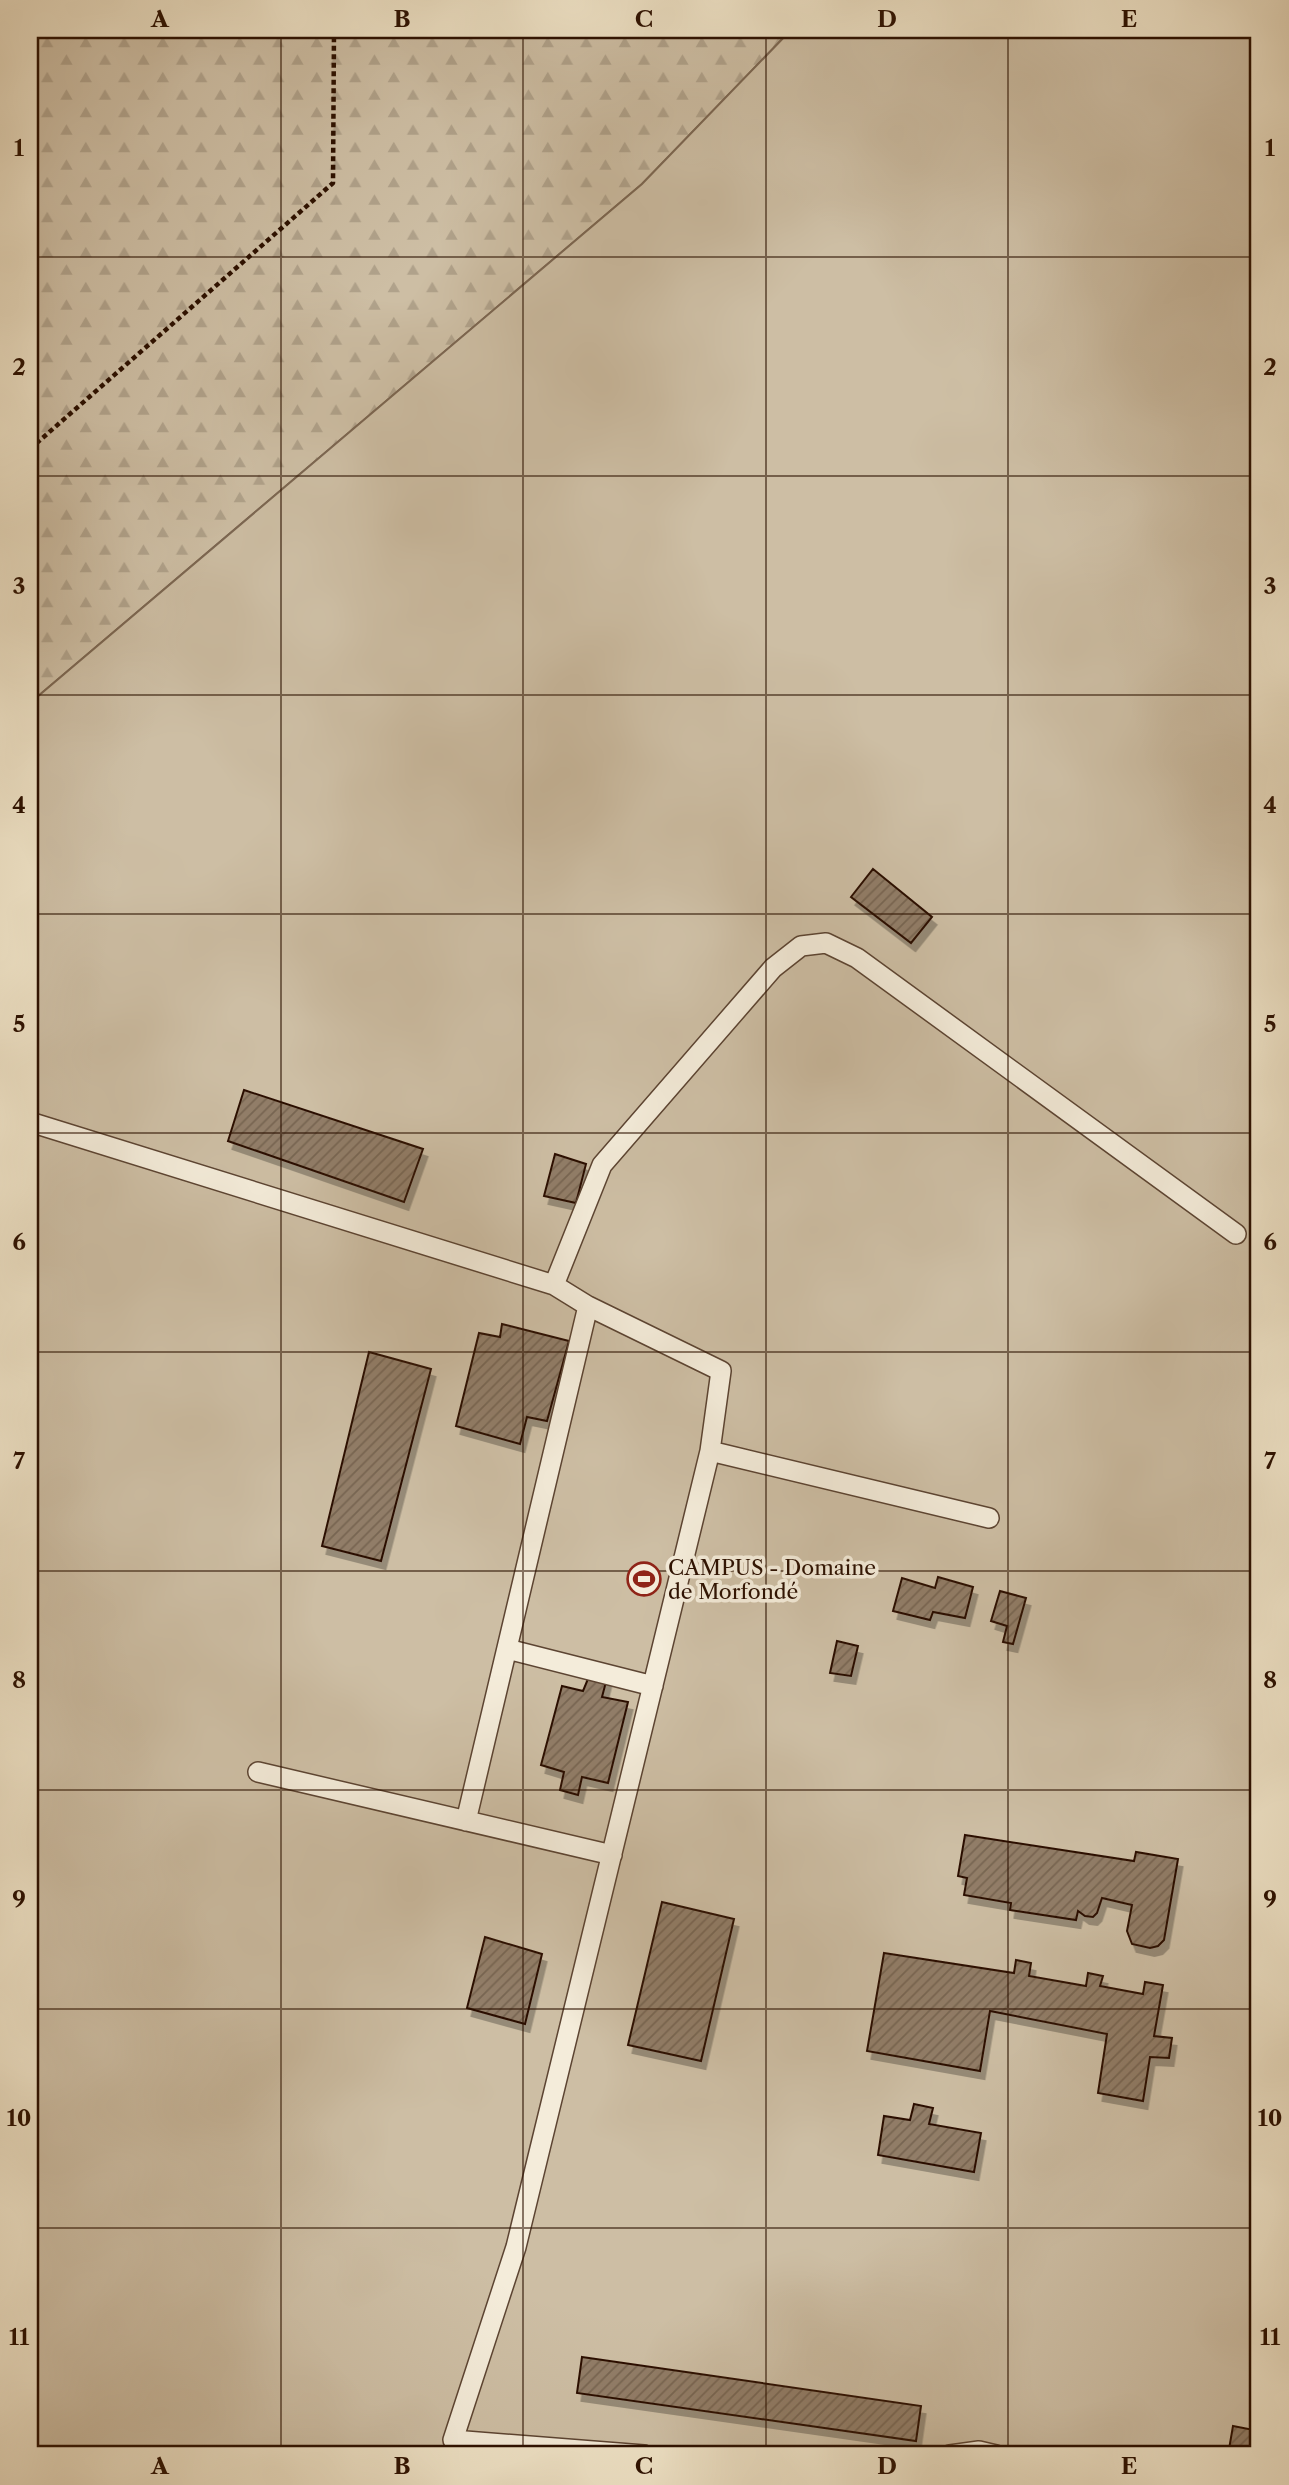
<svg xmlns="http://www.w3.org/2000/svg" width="1289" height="2485" font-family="'Libre Caslon Text',serif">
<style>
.forest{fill:url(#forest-firs);stroke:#7c6752;stroke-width:2}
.pitch{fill:#cdbea4;stroke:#7c6752;stroke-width:2}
.building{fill:url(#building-hatch);stroke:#2c1000;stroke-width:2;filter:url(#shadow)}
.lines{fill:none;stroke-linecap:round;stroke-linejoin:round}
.service-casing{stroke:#5c4432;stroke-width:22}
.path{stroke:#2c1000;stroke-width:4.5;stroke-dasharray:5 3.5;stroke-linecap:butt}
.service{stroke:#f4ecda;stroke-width:19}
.grid{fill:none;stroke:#2c1000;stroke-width:2;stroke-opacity:0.55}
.labels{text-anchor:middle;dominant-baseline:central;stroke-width:7;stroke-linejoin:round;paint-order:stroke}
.poi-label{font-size:21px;fill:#2c1000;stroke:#f4ecda;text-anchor:start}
.neatline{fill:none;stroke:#2c1000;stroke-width:2.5}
.grid-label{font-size:23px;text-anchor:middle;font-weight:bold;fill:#2c1000}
</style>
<defs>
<pattern id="forest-firs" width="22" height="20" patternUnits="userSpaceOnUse" patternTransform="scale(1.75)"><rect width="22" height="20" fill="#cdbea4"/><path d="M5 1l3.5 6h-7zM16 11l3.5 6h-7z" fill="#b0a28b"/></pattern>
<pattern id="building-hatch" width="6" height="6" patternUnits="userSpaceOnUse" patternTransform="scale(1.75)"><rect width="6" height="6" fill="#917d67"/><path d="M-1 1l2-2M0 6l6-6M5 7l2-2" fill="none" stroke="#776552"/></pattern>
<filter id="shadow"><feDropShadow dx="4.5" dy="8" stdDeviation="0" flood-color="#0004"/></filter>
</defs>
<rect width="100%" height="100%" fill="#eee2c6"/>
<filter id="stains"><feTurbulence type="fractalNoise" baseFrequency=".00286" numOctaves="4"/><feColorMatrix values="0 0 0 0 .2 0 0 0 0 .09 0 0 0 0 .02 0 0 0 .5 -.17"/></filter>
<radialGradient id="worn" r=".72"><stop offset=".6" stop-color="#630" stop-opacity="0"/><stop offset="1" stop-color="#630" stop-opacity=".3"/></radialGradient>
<path class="forest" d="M30,30H791L642,184L30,703Z"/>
<path class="pitch" d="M791,30H1259V2455H30V703L642,184Z"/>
<path class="building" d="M873,869L932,917L911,943L851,897Z
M244,1090L423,1149L404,1202L228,1141Z
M555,1154L586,1164L576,1203L544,1196Z
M502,1324L569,1341L547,1421L527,1417L520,1444L456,1426L479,1333L500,1337Z
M369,1352L431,1369L381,1561L322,1546Z
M938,1577L973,1587L965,1618L933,1612L930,1620L893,1611L902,1578L935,1588Z
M1000,1591L1026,1598L1013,1644L1003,1642L1007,1626L991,1621Z
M837,1641L858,1646L851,1676L830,1673Z
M590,1674L607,1678L602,1697L628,1702L608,1783L582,1777L578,1795L560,1790L564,1772L541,1765L562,1686L583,1691Z
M965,1835L1134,1861L1136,1852L1178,1859L1164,1940L1158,1946L1150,1948L1132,1944L1127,1931L1132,1905L1102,1898L1097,1913L1093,1917L1085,1916L1078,1911L1076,1920L1010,1910L1011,1903L964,1895L967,1878L958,1876Z
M662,1902L734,1919L701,2061L628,2045Z
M485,1937L542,1954L525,2024L467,2008Z
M884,1953L1014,1973L1016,1960L1031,1963L1029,1976L1086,1986L1088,1973L1103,1976L1100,1986L1143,1994L1145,1982L1163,1985L1154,2036L1172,2038L1169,2058L1150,2057L1143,2101L1098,2093L1107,2034L990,2011L980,2071L867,2051Z
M914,2104L933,2108L929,2124L981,2133L974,2172L878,2155L884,2116L910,2120Z
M582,2357L921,2406L916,2441L577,2393Z
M1233,2426L1259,2431V2455H1228Z"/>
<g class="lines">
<defs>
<path id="service" d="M30,1122L554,1285L588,1306L721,1371L710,1451
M554,1285L602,1165L773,968L801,946L826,943L857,958L1236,1234
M507,1649L653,1686
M258,1772L612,1855
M466,1821L588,1306
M644,2455L453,2440L516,2247L710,1451L989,1518
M950,2455L979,2451L996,2455"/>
</defs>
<use href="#service" class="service-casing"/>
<path class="path" d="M30,449L333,183L334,30"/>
<use href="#service" class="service"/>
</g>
<path class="grid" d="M281,30V2455M523,30V2455M766,30V2455M1008,30V2455M30,257H1259M30,476H1259M30,695H1259M30,914H1259M30,1133H1259M30,1352H1259M30,1571H1259M30,1790H1259M30,2009H1259M30,2228H1259"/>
<defs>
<symbol id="stadium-ring" viewBox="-11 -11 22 22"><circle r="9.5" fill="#f4ecda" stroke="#8f2418" stroke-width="1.5"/><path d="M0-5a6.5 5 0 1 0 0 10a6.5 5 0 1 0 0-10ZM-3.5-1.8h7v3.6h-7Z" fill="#8f2418"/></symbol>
</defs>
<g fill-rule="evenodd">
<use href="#stadium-ring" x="625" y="1560" width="38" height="38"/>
</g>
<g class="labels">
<g class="poi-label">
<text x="668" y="1567">CAMPUS - Domaine<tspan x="668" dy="24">de Morfondé</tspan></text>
</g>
</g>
<rect width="1289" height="2485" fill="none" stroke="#eee2c6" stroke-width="77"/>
<rect x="38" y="38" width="1212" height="2408" class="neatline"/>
<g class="grid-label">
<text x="160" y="27">A</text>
<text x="402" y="27">B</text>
<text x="644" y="27">C</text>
<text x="887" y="27">D</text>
<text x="1129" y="27">E</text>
<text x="19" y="156">1</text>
<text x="1270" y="156">1</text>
<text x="19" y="375">2</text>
<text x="1270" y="375">2</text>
<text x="19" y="594">3</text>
<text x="1270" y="594">3</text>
<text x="19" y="813">4</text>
<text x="1270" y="813">4</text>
<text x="19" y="1032">5</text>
<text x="1270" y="1032">5</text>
<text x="19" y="1250">6</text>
<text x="1270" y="1250">6</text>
<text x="19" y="1469">7</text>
<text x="1270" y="1469">7</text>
<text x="19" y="1688">8</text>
<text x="1270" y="1688">8</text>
<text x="19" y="1907">9</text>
<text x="1270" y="1907">9</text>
<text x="19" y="2126">10</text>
<text x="1270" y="2126">10</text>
<text x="19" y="2345">11</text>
<text x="1270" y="2345">11</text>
<text x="160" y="2474">A</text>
<text x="402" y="2474">B</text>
<text x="644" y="2474">C</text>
<text x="887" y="2474">D</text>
<text x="1129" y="2474">E</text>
</g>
<rect width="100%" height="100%" filter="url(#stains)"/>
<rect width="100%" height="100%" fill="url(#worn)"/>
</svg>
